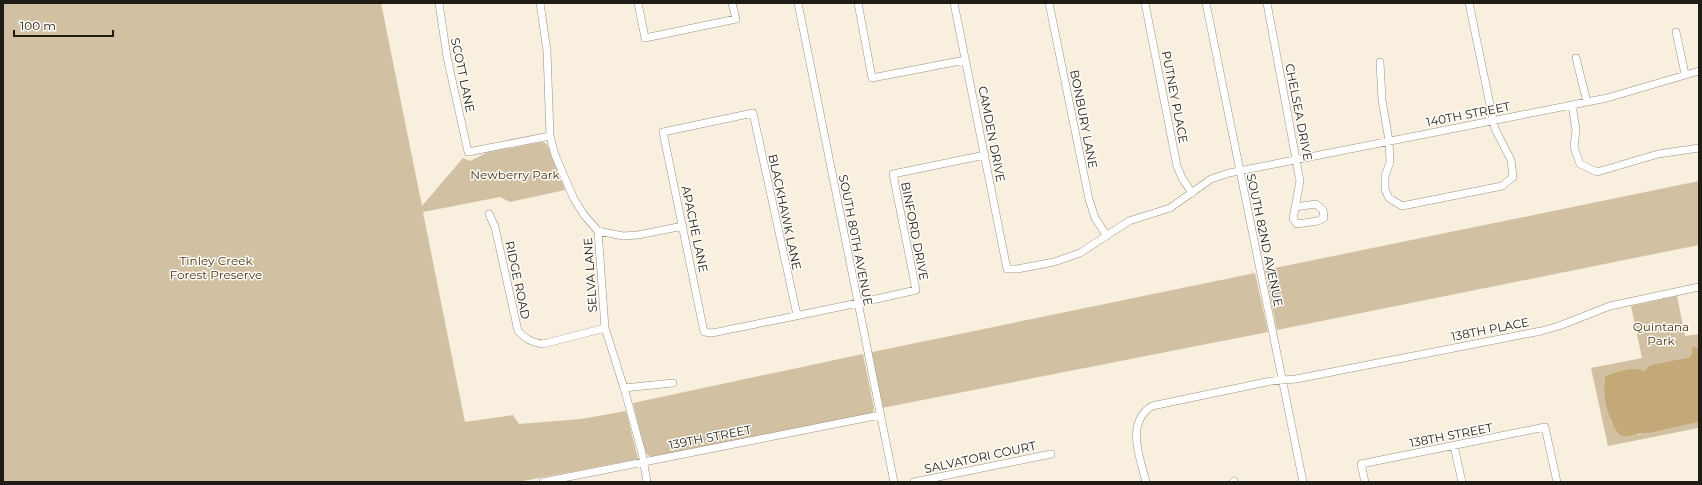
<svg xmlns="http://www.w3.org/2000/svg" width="1702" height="485" font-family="Montserrat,sans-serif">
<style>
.green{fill:#d2c0a3}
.water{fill:#c4a878}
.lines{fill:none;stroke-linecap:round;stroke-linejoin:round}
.minor-casing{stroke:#9a9182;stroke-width:8}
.minor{stroke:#fff;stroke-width:7}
.labels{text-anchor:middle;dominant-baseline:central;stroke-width:3;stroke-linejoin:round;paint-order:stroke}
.street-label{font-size:12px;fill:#1f1b15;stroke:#fffdfa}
.park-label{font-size:12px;fill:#48340d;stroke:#fffdfa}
</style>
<rect width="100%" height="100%" fill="#f9efde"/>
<path class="green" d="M3,3H381L422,206L463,158L470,161L486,153L542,142L547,144L565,190L510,202L500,197L423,212L465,422L513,415L519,424L581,419L626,411L638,459L518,482H3Z
M1699,181V245L1277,330L1265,270Z
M1255,273L1268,332L882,408L872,352Z
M1677,296L1685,336L1699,334V348L1693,346L1691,349L1692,353L1690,357L1650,365L1644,371C1633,365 1616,372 1605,376L1604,385L1611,422L1639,435L1644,432L1650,433L1699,422V433L1698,428L1608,446L1591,368L1642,358L1631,306Z
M863,354L874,408L873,412L869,414L651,457L645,453L633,403Z"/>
<path class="water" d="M1693,346L1699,348V422L1650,433C1640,432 1632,437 1621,436C1608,422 1602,395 1605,376C1616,372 1633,365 1644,371L1650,365L1690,357L1692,353L1691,349Z"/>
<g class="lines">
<defs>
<path id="minor" d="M439,3L447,57L468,152L550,136
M540,3L547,51L550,136L555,155L574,199L584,215L598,231L605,328L624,388L642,453L647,482
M638,3L645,38L736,19L732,3
M798,3L894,482
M858,3L872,78L965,60
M954,3L1007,269H1017L1054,262L1080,253L1129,221L1170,208L1211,179L1229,173L1607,98L1699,71
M1049,3L1089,199L1095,218L1107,236
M1145,3L1177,166L1182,178L1192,193
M1206,3L1303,482
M1267,3L1300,181L1293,219L1297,224L1318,221L1324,218L1323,210L1316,204L1295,207
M1676,32L1685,74
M1576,58L1587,102
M1380,62L1382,100L1389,141L1390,162L1385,176V190L1389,198L1402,206L1502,186L1513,177L1511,160L1495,129L1469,3
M1572,105L1576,130L1574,147L1580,164L1597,172L1658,154L1699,148
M489,214L495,227L518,331C526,339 531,342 543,344L605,328
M598,231L623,236L638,235L683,226
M797,315L753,113L663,132L704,332L712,333C780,319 848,306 916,290L893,174L985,155
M624,388L673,383
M1454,446L1462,482
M543,482L880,415
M914,482L1051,454
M1146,482C1140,457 1125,423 1152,406L1271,381L1296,379L1541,331L1559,326L1610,306L1699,287
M1233,482L1234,481
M1365,482L1361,464L1545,427L1557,482"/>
</defs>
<use href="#minor" class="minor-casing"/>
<use href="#minor" class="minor"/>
</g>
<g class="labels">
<g class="street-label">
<text transform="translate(463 75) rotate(78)">SCOTT LANE</text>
<text transform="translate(1175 97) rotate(79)">PUTNEY PLACE</text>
<text transform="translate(1299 112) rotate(79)">CHELSEA DRIVE</text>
<text transform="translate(1468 114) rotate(-11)">140TH STREET</text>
<text transform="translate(1084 119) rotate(79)">BONBURY LANE</text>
<text transform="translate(992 134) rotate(79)">CAMDEN DRIVE</text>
<text transform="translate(785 212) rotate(78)">BLACKHAWK LANE</text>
<text transform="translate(695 229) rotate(78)">APACHE LANE</text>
<text transform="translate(915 231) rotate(79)">BINFORD DRIVE</text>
<text transform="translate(856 240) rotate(79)">SOUTH 80TH AVENUE</text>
<text transform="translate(1265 240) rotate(78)">SOUTH 82ND AVENUE</text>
<text transform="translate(590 275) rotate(-94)">SELVA LANE</text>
<text transform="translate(518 280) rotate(78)">RIDGE ROAD</text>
<text transform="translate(1490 329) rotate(-11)">138TH PLACE</text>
<text transform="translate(1451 435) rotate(-11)">138TH STREET</text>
<text transform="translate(710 437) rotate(-11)">139TH STREET</text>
<text transform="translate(980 457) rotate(-12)">SALVATORI COURT</text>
</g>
<g class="park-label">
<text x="515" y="174">Newberry Park</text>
<text x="216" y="260">Tinley Creek<tspan x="216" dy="14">Forest Preserve</tspan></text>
<text x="1661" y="326">Quintana<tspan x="1661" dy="14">Park</tspan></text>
</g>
</g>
<rect width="1702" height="485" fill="none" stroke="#1f1b15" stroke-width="8"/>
<path d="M14 30v6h99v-6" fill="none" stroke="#1f1b15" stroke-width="2"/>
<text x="20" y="30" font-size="12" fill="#1f1b15" stroke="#fffdfa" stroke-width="3" paint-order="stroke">100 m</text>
</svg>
